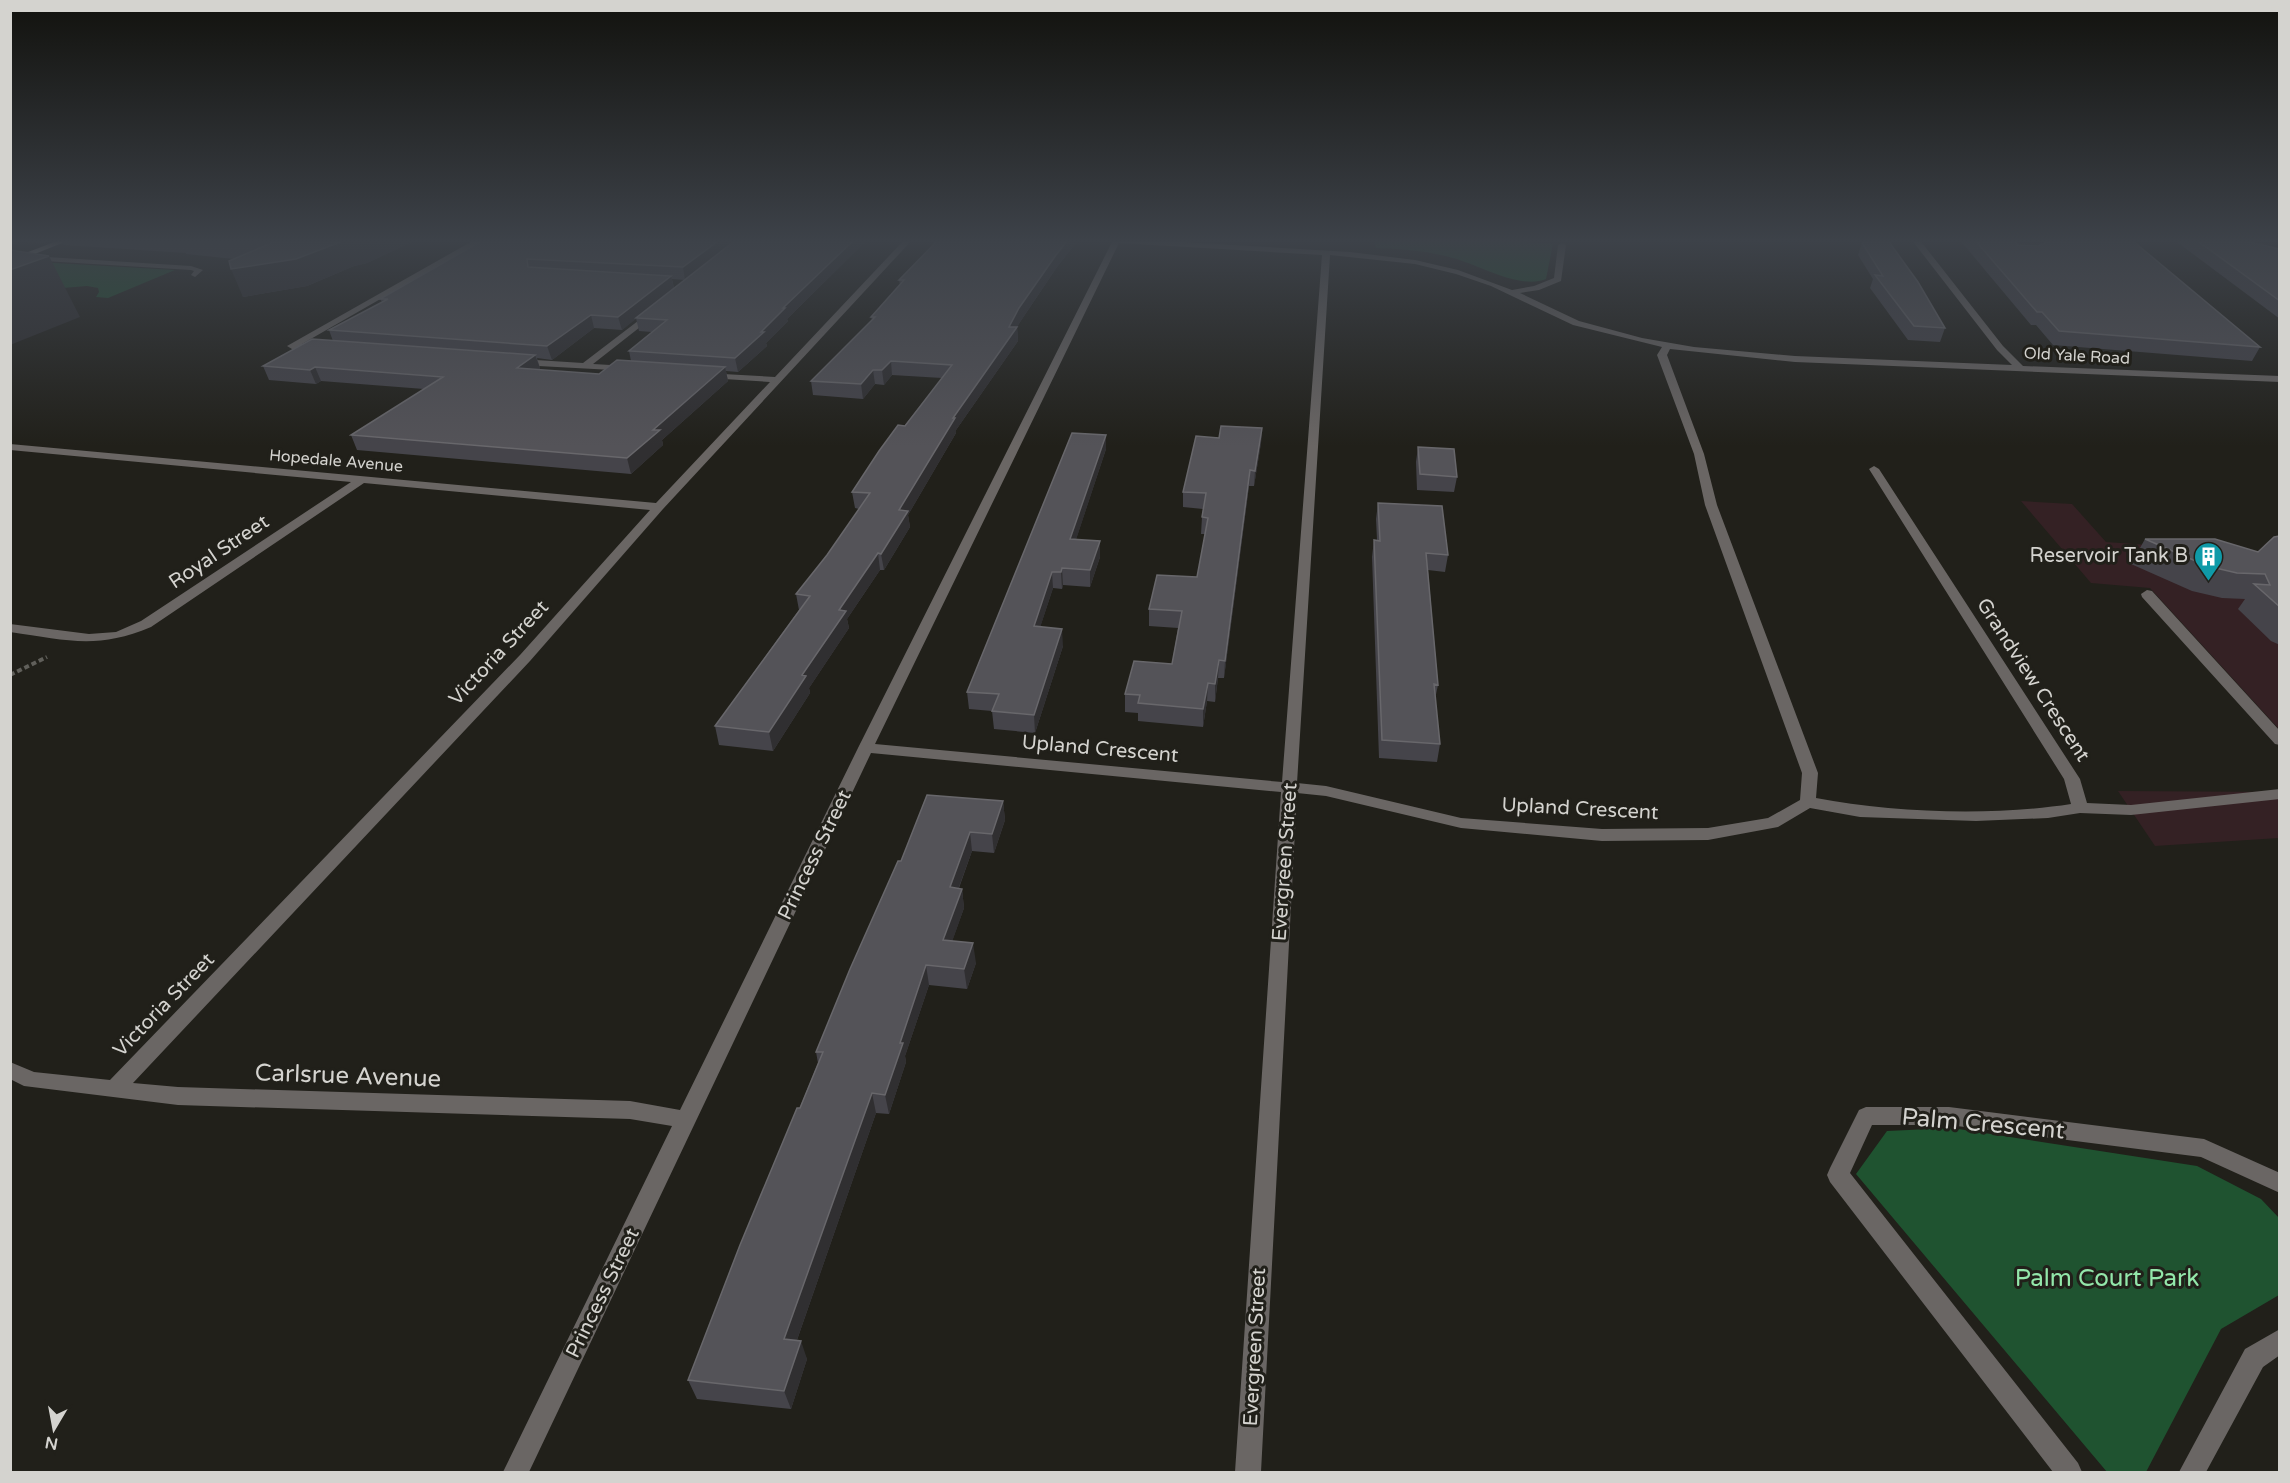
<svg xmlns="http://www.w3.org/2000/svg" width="2290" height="1483" font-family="'Varela Round',sans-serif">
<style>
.industrial{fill:#342124}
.green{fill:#1f5330}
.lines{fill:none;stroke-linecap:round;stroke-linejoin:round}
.path{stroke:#605f5a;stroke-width:4;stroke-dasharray:5 3;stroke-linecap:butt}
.minor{fill:#6a6664;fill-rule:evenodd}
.major{fill:#b4aea9;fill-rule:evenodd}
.wall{fill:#45444a;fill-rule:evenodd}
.shaded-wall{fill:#302f31}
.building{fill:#545358;stroke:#68676b;stroke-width:1.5}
.labels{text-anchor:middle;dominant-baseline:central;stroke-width:6;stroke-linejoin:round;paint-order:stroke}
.far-street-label{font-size:16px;fill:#d4d3cf;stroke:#21201a}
.street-label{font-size:20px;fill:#d4d3cf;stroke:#21201a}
.poi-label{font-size:20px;fill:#d4d3cf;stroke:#21201a;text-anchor:end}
.near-street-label{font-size:24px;fill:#d4d3cf;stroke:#21201a}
.near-park-label{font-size:24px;fill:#93e7aa;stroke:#21201a}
</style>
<rect width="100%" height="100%" fill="#21201a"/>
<path class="industrial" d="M2021,501L2072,504L2106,542L2279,554V729L2150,588L2091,583Z
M2118,791L2279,792V838L2155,846Z"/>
<path class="green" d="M1374,239H1525L1527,242L1553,244L1546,279C1521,290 1479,265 1453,258C1428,251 1402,249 1376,248Z
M37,262L175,270L108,298L96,297L99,292L98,288L87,286L51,289Z
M1952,1128L2197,1166L2261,1199L2279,1218V1295L2221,1329L2146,1472H2107L1856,1174L1887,1131Z"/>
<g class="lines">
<path class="path" d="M10,675L47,657"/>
<path class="minor" d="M476,239H485L302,344L322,346V350L292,349L287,346Z
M905,239H913L663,509L530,661L133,1083L178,1087L630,1101L680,1110L858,748L1112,242L1094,239H1131L1350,252L1415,260L1458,270L1512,290L1534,286L1554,278L1558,245L1562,243L1566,245L1561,281L1539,290L1520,293L1579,321L1642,338L1694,347L1795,356L2012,365L1997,350L1911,239H1919L2003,346L2023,366L2280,376V382L1795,362L1670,349L1667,355L1704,454L1717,505L1818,773L1816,798C1893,813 1994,816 2071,804L2064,779L1869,469L1874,466L1879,469L2080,779L2087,803L2131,805L2280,789V799L2131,815L2080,813L2048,818L1976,821L1860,817L1810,808L1778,827L1708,840L1602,841L1461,828L1326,796L1297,793L1261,1472H1235L1281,792L871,753L529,1472H503L672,1126L630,1119L178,1105L24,1086L10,1079V1062L34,1072L110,1080L520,655L650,510L364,483L151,627C96,650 67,640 10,632V624L89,634L116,632L141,621L351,482L10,450V444L656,503L770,382L708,378L703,375L705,373L775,377ZM1119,243L1322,255L1282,782L875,744ZM1330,255L1415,264L1456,274L1491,286L1573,325L1662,347L1657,355L1694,454L1705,505L1802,773L1800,800L1768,818L1708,828L1602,829L1461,818L1326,786L1297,783Z
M31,256L191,266L203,270L195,277L191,275L194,271L191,270L28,260V256Z
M651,311L658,313L593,364L628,366L631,367V371L520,365L515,362L520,359L583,363Z
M2147,590L2152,591L2280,731V745L2275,744L2142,597L2141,594Z
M1866,1107H1949L2204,1139L2280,1173V1193L2201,1157L1949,1125H1872L1850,1173L2078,1463L2082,1472H2053L1830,1182L1827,1175L1830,1168L1859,1110Z
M2280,1329V1355L2263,1367L2206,1472H2179L2245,1349Z"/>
<path class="major" d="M62,239H72L10,264V259Z"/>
</g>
<path class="wall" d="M10,239H57L44,243L20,242L10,245Z
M61,239H418L367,263L354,266L307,286L243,297L234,259L186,254V253L64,245Z
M485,239H868L787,319L788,321L766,343L767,346L738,372L726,371L728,381L662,440L663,445L631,474L357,450L351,435L424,389L321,381L316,384L269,380L263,366L333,341L329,330L382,302L380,299ZM672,279L685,280L674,288ZM636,318L639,331L652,332L629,351L631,361L599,374L538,370L540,368L537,358L552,360L594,328L622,330Z
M939,239H1079L1057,267L1020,322L1017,327L1018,341L956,430V433L908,515L910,527L884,570H880L847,619L849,628L809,688L810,693L773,751L719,745L715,726L799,610L796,594L827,555L859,509L855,508L852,492L942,378L892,375L884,385L875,384L863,399L813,395L811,381L872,320L871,317L900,285L899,280Z
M1959,239H2012L2018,245L2038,246L2054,239H2138L2135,243L2260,347L2252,361L2053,345L2036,325H2031Z
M2173,239H2237L2280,249V319Z
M1862,243L1945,328L1940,342L1908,340L1870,288L1873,279L1858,255Z
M1262,428L1261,443L1254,486H1249L1224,678H1218L1215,702L1207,701L1203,727L1138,721V713L1125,712V694L1172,664L1178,628L1149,626V609L1197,577L1205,534H1201L1202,517L1203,509L1183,507V492L1219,438Z
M1106,435V449L1076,539L1100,557L1090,587L1063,585L1062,589L1053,588L1040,627L1063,646L1035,733L994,729L992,711L969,709L967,692Z
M1418,447L1457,477L1454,492L1417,490L1416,462Z
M1378,503L1448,555L1445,572L1428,570L1438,685L1435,699L1440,744L1437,762L1379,758L1372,557L1374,540H1377L1376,519Z
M2280,536V645L2271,641L2238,609L2245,599L2222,598L2192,591L2131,564L2145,539L2258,552Z
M1003,801L1005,820L994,853L972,851L959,888L962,889L964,908L952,941L976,963L967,989L929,985L905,1056L906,1062L889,1114L876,1113L797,1340L807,1359L791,1409L697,1399L688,1380L818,1063L816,1052L901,861Z"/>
<path class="shaded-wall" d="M10,239H18L20,242L10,245Z
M42,239H57L44,243Z
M345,239H418L367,263L354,266L307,286L243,297L231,269Z
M721,239H739L685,280L683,267Z
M855,239H868L787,319L788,321L766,343L767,346L738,372L735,358L783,308Z
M1069,239H1079L1057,267L1020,322L1016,330L1017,327L1018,341L956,430V433L908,515L910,527L884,570L881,554L899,510L953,418L1019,308L1056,255Z
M49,256L80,317L10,345V270Z
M671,276L674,289L622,330L618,317Z
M591,315L594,328L552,360L547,346Z
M535,355L540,368L521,382L517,368Z
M891,361L892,375L884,385L882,370Z
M315,367L321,381L316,384L310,370Z
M725,367L728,381L662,440L663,445L631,474L627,458L653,430Z
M873,370L875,384L863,399L861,384Z
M1262,428L1261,443L1254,486L1255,471Z
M1106,435V449L1071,555L1070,539Z
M1250,470L1249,486L1224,678L1225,661Z
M1100,541V557L1090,587V570Z
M878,553L880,570L847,619L849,628L809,688L810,693L773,751L769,732L839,610Z
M1062,568L1063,585L1062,589L1061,572Z
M1052,572L1053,588L1035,643L1034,626Z
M1062,629L1063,646L1035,733L1034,715Z
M1219,660L1218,678L1215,702V684Z
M1208,683L1207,701L1203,727V709Z
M1003,801L1005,820L994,853L992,834Z
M970,832L972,851L952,906L950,887Z
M962,889L964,908L946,959L943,940Z
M973,943L976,963L967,989L964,969Z
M926,965L929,985L905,1056L906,1062L889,1114L885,1095L900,1043Z
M872,1093L876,1113L791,1357L784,1339Z
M801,1341L807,1359L791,1409L784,1391Z"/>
<path class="building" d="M281,239H348L296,259L231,269L229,261Z
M485,239H721L683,267L527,259L528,267L671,276L618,317L591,315L547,346L329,330L388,299H380Z
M737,239H855L783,308H785L761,332H764L735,358L629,351L667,320L636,318Z
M939,239H1069L1056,255L1019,308L1009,327H1017L953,418H955L899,510L908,511L881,554L878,553L839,610L846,611L802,675L806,676L769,732L715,726L810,596L796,594L827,555L870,493L852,492L879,451L898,425L905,426L952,365L891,361L882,370H873L861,384L811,381L875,317H871L904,280H899Z
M1869,239H1887L1918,282L1945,328L1914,326L1875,275L1883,276L1862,243Z
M1974,239H2012L2018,245L2038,246L2054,239H2135L2133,241L2260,347L2059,331L2042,312H2037Z
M2195,239H2237L2280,249V301Z
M10,250L49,256L10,270Z
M312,339L535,355L517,368L599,374L617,360L725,367L653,430H660L627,458L351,435L443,377L315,367L310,370L263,366Z
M1221,426L1262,428L1255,471L1250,470L1225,661L1219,660L1215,684L1208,683L1203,709L1138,703L1140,695L1125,694L1134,661L1172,664L1182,611L1149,609L1157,575L1197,577L1208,518L1202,517L1206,493L1183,492L1196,436L1219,438Z
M1072,433L1106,435L1070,539L1100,541L1090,570L1062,568L1061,572H1052L1034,626L1062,629L1034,715L992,711L999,694L967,692Z
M1418,447L1454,449L1457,477L1420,474Z
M1378,503L1442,506L1448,555L1426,553L1438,685L1434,684L1440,744L1382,740L1374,540L1380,541Z
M2280,536V607L2254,584L2270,585L2265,574L2237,573L2207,566L2145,539H2215L2258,552L2274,537Z
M927,795L1003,801L992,834L970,832L950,887L962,889L943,940L973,943L964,969L926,965L900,1043H903L885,1095L872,1093L784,1339L801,1341L784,1391L688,1380L740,1245L797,1108H800L823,1052H816L850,969L898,861H901Z"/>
<linearGradient id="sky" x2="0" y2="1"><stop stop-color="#12120e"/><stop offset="0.54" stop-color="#3d4249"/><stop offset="1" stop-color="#3d4249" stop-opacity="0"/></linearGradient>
<rect width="2290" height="446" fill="url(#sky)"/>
<defs>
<symbol id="building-pin" viewBox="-11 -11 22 30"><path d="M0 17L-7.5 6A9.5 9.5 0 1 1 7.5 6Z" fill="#0f9aa8" stroke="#21201a"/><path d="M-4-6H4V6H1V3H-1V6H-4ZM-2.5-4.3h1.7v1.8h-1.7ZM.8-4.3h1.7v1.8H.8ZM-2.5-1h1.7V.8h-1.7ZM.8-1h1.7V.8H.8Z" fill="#fff"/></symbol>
</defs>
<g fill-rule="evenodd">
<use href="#building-pin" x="2192" y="540" width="33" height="45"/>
</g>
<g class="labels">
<g class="far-street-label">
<text transform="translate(2077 356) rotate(3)">Old Yale Road</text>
<text transform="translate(336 461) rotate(5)">Hopedale Avenue</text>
</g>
<g class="street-label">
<text transform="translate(219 552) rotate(-34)">Royal Street</text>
<text transform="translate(499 653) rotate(-47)">Victoria Street</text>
<text transform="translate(2033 680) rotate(57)">Grandview Crescent</text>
<text transform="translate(1100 749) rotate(5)">Upland Crescent</text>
<text transform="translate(1580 809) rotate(3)">Upland Crescent</text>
<text transform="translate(815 855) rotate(-64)">Princess Street</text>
<text transform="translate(1285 862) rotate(-86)">Evergreen Street</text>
<text transform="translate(164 1005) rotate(-46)">Victoria Street</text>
<text transform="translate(603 1293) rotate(-64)">Princess Street</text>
<text transform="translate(1255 1347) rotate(-87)">Evergreen Street</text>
</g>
<g class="poi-label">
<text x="2188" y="556">Reservoir Tank B</text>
</g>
<g class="near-street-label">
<text transform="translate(348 1076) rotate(2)">Carlsrue Avenue</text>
<text transform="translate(1983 1124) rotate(5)">Palm Crescent</text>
</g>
<g class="near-park-label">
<text x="2107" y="1278">Palm Court Park</text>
</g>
</g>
<rect width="2290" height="1483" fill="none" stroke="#d4d3cf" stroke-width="24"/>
<g transform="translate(54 1429) rotate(190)" stroke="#21201a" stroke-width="4.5" paint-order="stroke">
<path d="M0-4.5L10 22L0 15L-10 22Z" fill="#d4d3cf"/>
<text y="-9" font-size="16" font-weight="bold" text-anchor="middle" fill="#d4d3cf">N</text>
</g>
</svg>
